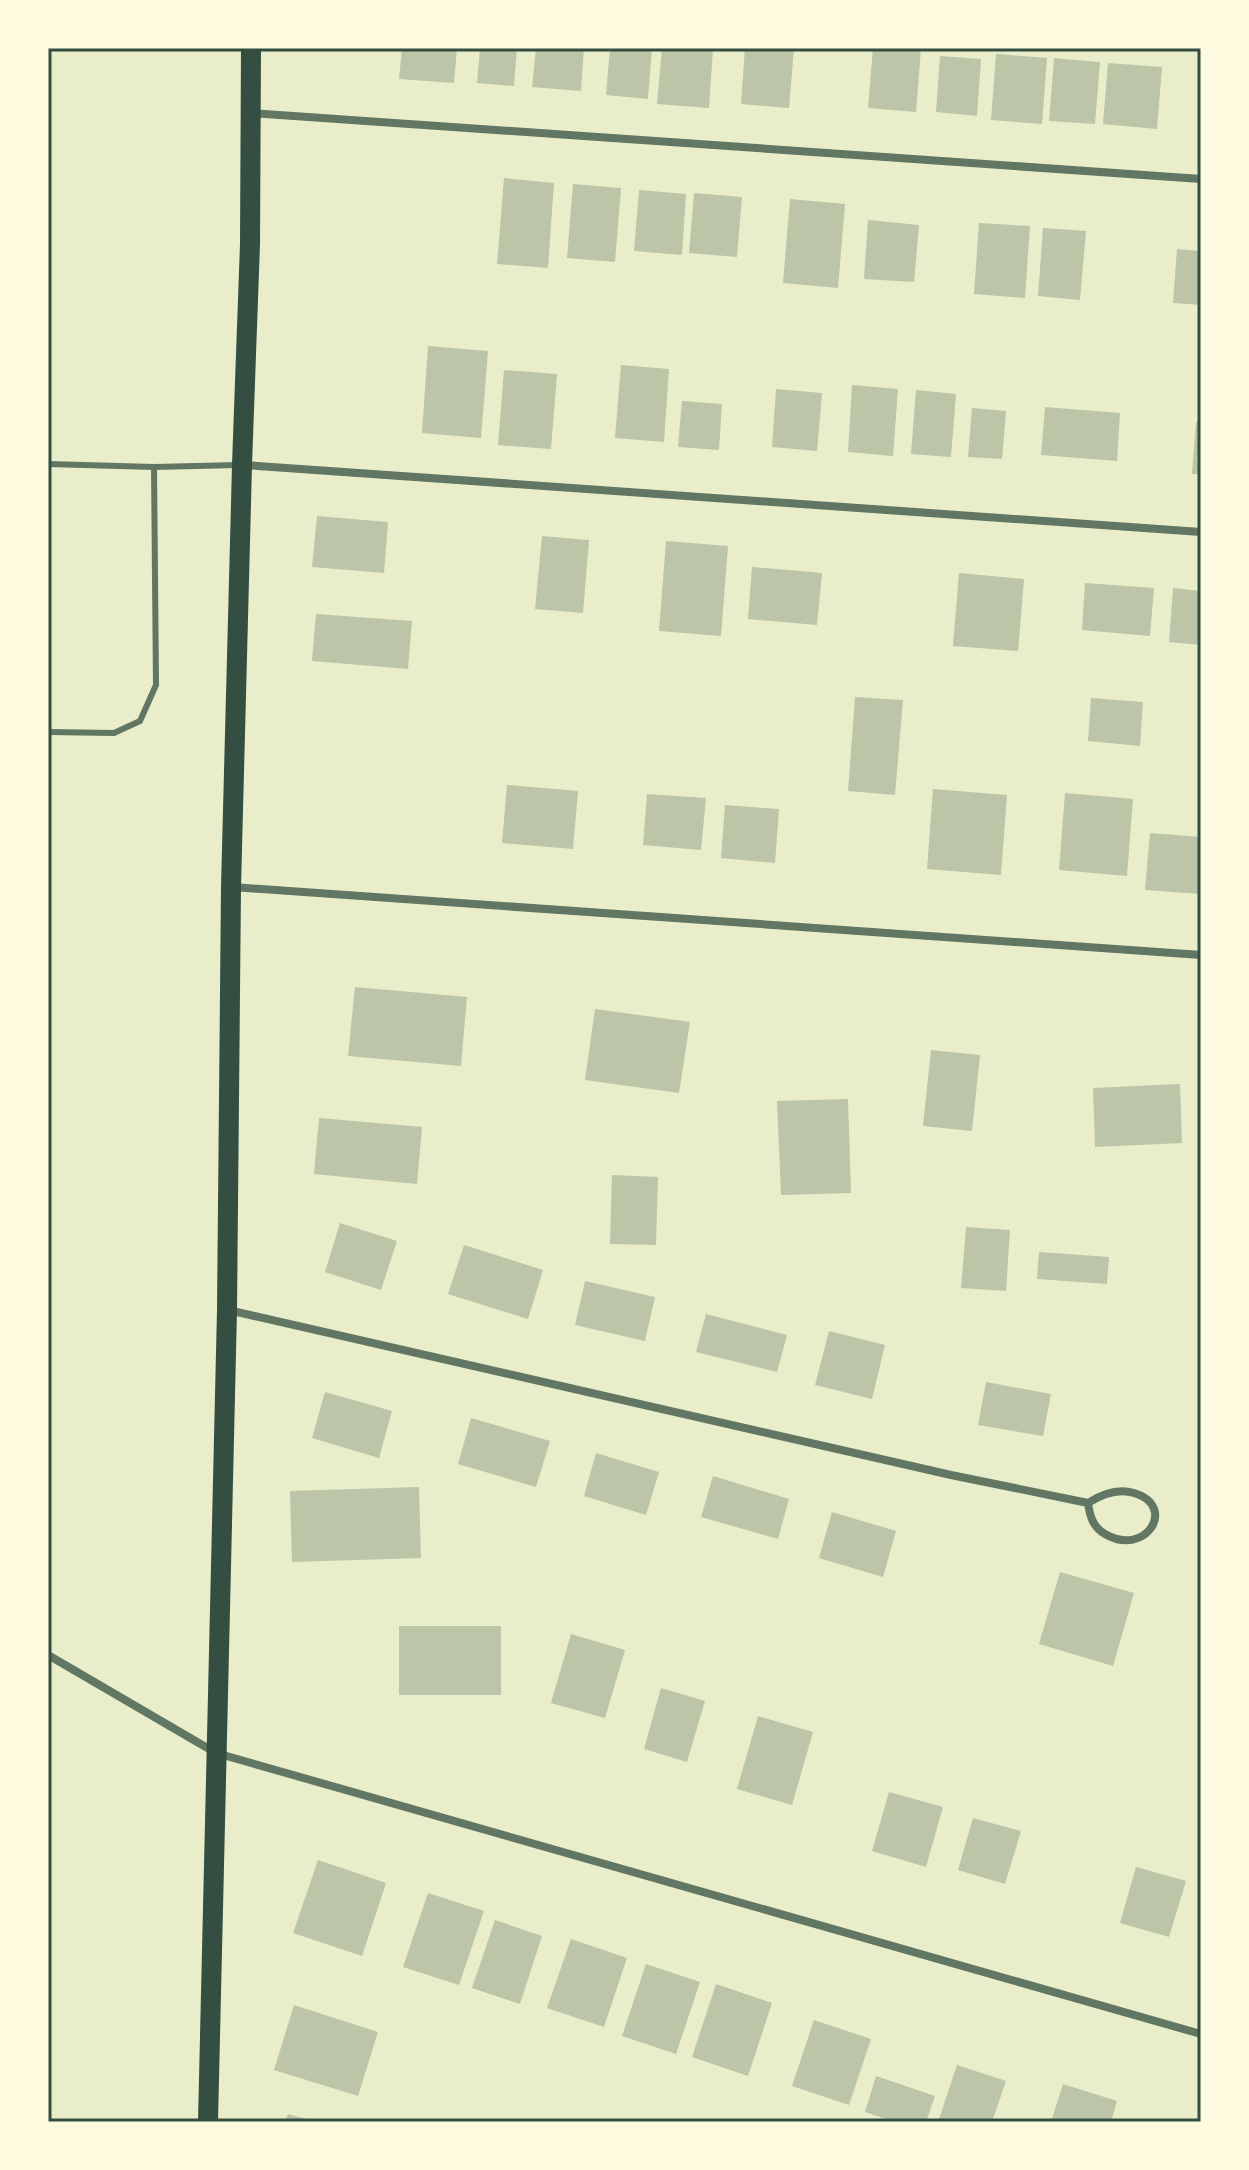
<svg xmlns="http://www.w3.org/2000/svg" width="1249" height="2170" font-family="Roboto,sans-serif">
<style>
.building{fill:#bcc5a7}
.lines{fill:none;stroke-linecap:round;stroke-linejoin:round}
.service{stroke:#617663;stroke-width:6}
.minor{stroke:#617663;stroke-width:8}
.primary{stroke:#344e41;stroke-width:20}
.neatline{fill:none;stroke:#344e41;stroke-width:3}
</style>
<rect width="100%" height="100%" fill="#e9edc9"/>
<path class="building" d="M402,48H457L454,83L399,79Z
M480,48H517L514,86L477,83Z
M536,48H584L581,91L532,87Z
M610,48H652L648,99L606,95Z
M662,48H713L709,108L657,104Z
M745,48H794L789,108L741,104Z
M873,48H921L916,112L868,108Z
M996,54L1047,58L1042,124L991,120Z
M940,56L981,59L977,116L936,112Z
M1054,58L1100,62L1095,124L1049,121Z
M1108,63L1162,67L1157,129L1103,124Z
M504,178L554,183L548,268L497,264Z
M573,184L621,188L615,262L567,258Z
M639,190L686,194L682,255L634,251Z
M694,193L742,197L737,257L689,253Z
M790,199L845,204L838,288L783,283Z
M868,220L919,225L914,282L864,279Z
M979,223L1030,226L1025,298L974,294Z
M1043,228L1086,231L1080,300L1038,296Z
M1177,249L1201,251V305L1173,303Z
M428,346L488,351L481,438L422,433Z
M621,365L669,369L664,442L615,438Z
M504,370L557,374L551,449L498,445Z
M852,385L898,389L893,456L848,452Z
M776,389L822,393L817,451L772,447Z
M916,390L956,394L951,457L911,454Z
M682,401L722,404L719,450L678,447Z
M1045,407L1120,413L1117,461L1041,455Z
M972,408L1006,411L1002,459L968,457Z
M1196,422H1201V474H1192Z
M317,516L388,522L384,573L312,567Z
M542,536L589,540L583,613L535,609Z
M666,541L728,546L721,636L659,631Z
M752,567L822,573L817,625L748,619Z
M959,573L1024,579L1018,651L953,646Z
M1085,583L1154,588L1150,636L1082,630Z
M1173,588L1201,591V645L1169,642Z
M316,614L412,621L408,669L312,661Z
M855,697L903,700L895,795L848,791Z
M1091,698L1143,702L1140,746L1088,741Z
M507,785L578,791L573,849L502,843Z
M933,789L1007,795L1001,875L927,869Z
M1065,793L1133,799L1127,876L1059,870Z
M647,794L706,798L701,850L643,845Z
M725,805L779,809L775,863L721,858Z
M1150,833L1201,837V894L1145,890Z
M355,987L467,997L461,1066L348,1056Z
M595,1009L690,1022L679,1093L585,1080Z
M931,1050L980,1055L972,1131L923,1126Z
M1180,1084L1182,1143L1095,1147L1093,1088Z
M848,1099L851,1193L781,1195L777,1101Z
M319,1118L422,1127L417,1184L314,1174Z
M612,1175L658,1177L656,1245L610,1244Z
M340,1223L397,1241L381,1290L325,1272Z
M966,1227L1010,1230L1006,1291L961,1288Z
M464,1245L543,1270L528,1319L448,1294Z
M1039,1252L1109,1257L1107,1284L1037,1279Z
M585,1281L655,1297L645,1341L575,1325Z
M706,1314L787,1335L777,1372L696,1352Z
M829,1331L885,1345L872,1399L815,1385Z
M986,1382L1051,1394L1043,1436L978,1425Z
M325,1392L392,1411L379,1458L312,1438Z
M471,1418L550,1441L536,1487L458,1464Z
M596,1453L659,1472L646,1515L584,1496Z
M713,1476L789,1499L778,1539L701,1517Z
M419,1487L421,1558L292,1562L290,1491Z
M832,1512L896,1531L883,1577L819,1558Z
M1060,1572L1134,1593L1113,1666L1039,1644Z
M399,1626H501V1695H399Z
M571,1634L625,1650L605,1718L551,1703Z
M661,1688L705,1701L687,1762L644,1749Z
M758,1716L813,1732L792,1805L737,1789Z
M889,1792L943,1807L926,1867L872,1851Z
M973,1818L1021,1831L1005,1884L958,1870Z
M318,1860L386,1883L362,1956L293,1933Z
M1136,1867L1186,1881L1169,1937L1120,1923Z
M428,1893L484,1911L459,1985L403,1967Z
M495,1920L542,1936L520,2004L472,1988Z
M571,1939L627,1958L604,2027L547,2008Z
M646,1964L700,1982L676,2054L622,2036Z
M716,1984L772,2003L748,2076L692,2057Z
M294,2005L378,2032L358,2096L274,2070Z
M814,2020L871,2039L849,2105L792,2086Z
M957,2065L1006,2081L992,2122H938Z
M876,2076L935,2096L926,2122H895L865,2112Z
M1063,2084L1117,2101L1111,2122H1051Z
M288,2114L313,2121V2122H285Z"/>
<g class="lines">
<path class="service" d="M48,464L154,467L238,465
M48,732L114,733L140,721L156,685L154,467"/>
<path class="minor" d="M252,113L1201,179
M244,465L1201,532
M232,887L1201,955
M228,1310L951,1475L1088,1503C1090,1517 1093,1527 1105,1534C1146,1558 1178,1506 1134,1493C1117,1488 1102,1494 1088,1503
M48,1655L216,1753L1201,2034"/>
<path class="primary" d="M208,2122L227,1310L231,887L242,465L250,244L251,48"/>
</g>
<rect width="1249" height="2170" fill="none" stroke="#fefae0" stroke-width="100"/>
<rect x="50" y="50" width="1149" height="2070" class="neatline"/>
</svg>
